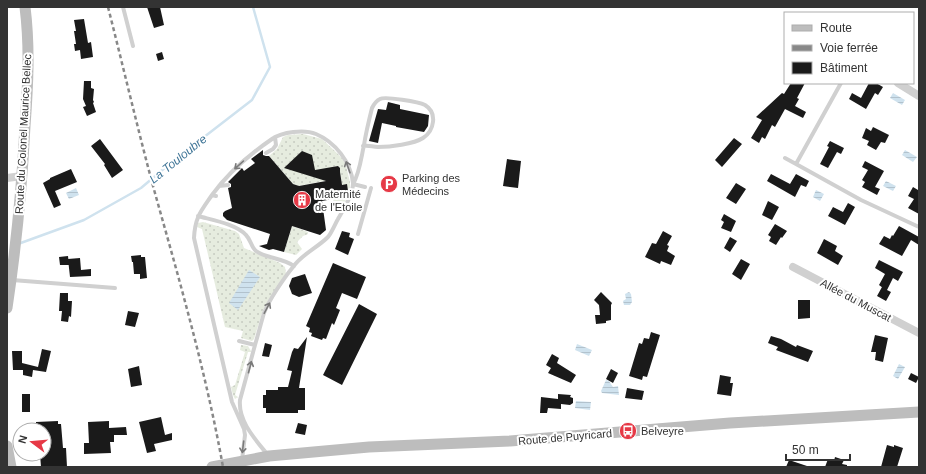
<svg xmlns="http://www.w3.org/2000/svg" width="926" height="474" font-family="Arial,sans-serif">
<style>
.grass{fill:url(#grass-dots)}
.water{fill:url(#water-rules)}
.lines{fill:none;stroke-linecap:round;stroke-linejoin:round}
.stream{stroke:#cfe2ee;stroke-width:2.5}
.building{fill:#1a1a1a}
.lane{stroke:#d0d0d0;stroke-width:4}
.street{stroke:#d0d0d0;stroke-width:8}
.secondary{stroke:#bdbdbd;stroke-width:11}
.rail{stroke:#888;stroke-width:2.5;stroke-dasharray:4 3;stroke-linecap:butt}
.oneway{stroke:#7a7a7a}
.labels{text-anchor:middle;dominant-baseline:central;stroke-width:4;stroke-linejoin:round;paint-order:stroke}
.street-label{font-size:11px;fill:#333;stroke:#fff}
.poi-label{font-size:11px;fill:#333;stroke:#fff;text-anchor:start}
.water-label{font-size:12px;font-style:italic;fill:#3f7597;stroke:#fff}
</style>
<defs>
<pattern id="grass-dots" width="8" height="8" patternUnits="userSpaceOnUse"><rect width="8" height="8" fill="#e6ecdf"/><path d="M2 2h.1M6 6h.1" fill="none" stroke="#c6cbc0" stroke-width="1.8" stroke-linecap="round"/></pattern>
<pattern id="water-rules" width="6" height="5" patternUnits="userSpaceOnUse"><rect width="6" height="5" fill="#cfe2ee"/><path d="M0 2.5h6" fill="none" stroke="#b2c2cd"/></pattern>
</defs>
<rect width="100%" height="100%" fill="#fff"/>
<path class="grass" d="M303,134L322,139L338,154L345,162L350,182V191L344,204L339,208L334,204L333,199L344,196L339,175L340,168L338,166L332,167L329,180L299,186L293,184L269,156L277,149L283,137L288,135Z
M203,222L235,231L239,234L244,248L280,263L285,267L286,274L263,310L254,339L252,341L241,338L243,331L225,327L202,229L197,227L198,223Z
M292,226L308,232V234L303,236L297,242L302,249L296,255L284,252Z
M241,345L248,346L251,351V352H248L235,395L238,397L235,399L233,395L231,387L235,385L245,352L240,350Z"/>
<path class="water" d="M893,93L905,100L902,105L890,98Z
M905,150L917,157L913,162L902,155Z
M886,181L896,186L893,191L883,186Z
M76,188L79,195L69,199L66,193Z
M816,190L824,194L820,201L813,197Z
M249,270L260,277L238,310L229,303Z
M629,292L631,294L632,302L630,305H624L623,301L626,299L625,294Z
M577,344L592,350L589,356L575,350Z
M899,364L905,367L898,379L893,376Z
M606,380L609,381L613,387L618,386L619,395L602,393L601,391Z
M576,401L591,402L590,410L575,408Z"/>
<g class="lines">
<path class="stream" d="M18,244L84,220L141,188L173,161L252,100L270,67L253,7"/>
</g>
<path class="building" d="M147,7H160L164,25L154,28Z
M84,19L88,43L91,42L93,57L81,59L80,50L75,51L74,44H76L74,31H76L74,20Z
M162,52L164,59L158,61L156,54Z
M84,81H91V88L94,89L93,100L94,102L93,103L96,112L87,116L83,107L86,106L83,99Z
M791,83H805L797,98L799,99L795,106L806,112L803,118L785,109L775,127L772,125L765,139L762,137L759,143L751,138L762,120L756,117L782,93L784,94Z
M869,83H876L883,87L878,95L875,93L866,109L849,99L852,93L861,98Z
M388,102L400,105V109L429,115L428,126L424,132L396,127V126L382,123L378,143L369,141L378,109L386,110Z
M873,127L889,135L885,143L881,142L876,150L867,145L869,141L862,138L866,128L871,131Z
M734,138L742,144L722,167L715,160Z
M100,139L123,170L112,178L104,165L105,164L91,146Z
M830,141L844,148L841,154L837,152L828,168L820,164L829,147L827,146Z
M263,150V155L266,156H269L293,184L299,186L326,181L284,168L302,151L312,155L315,170L338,166L340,168V172L342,185L347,184L348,191L343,194L344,197L322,201L326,230L320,235L292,226L284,252L273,249L269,250L259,246L267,244L270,234L227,220L223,216V213L225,211L232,208L228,188L231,187V184L228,182L242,168L244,171L255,163L251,159Z
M507,159L521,161L518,188L503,186Z
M865,161L884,171L875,187L880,189L877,195L862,187L865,182L862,180L868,170L862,167Z
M71,169L77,182L55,191L61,205L54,208L43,183L50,179V178Z
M771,174L790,184L796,174L809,181L806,187L801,185L795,197L767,181Z
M736,183L746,189L736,204L726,198Z
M913,187L918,190L919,189V214L908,208L914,199L908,196Z
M768,201L779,207L772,220L762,215Z
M848,203L855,207L845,225L828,216L833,207L843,212Z
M724,214L736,221L731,232L721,228L724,222L721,220Z
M775,224L787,231L782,238L781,237L776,245L769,241L771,237L768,235Z
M899,226L919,237V245L911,240L902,256L879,244L884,236L890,239L892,235L893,236Z
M342,231L350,233L349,237L354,239L348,255L335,249Z
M663,231L672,236L667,245L669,246L667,251L675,256L671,265L661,261L660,264L645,257L652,243L656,244Z
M730,237L737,241L730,252L724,248Z
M824,239L837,246L835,251L843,256L838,265L817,253Z
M141,255V257H145L147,278L140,279V274H134L133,262H132L131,256Z
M68,256L69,265H60L59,257Z
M80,258L81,270L91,269V276L70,277L68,259Z
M741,259L750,264L741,280L732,274Z
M879,260L903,272L898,281L893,278L887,290L891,292L886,301L877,296L882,287L883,288L879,285L885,274L875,268Z
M333,263L366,277L357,299L342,293L336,308L340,310L334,325L332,323L326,339L323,338L322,340L311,336L312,333L309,332L310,328L306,326Z
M305,274L312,293L299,297L292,294L289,286L292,278Z
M601,292L612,303L611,305V320L606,321V323L596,324L595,315H600L599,305L594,300Z
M60,293H68V301H72L71,317L69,316L68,322L61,321L62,311H59Z
M798,300H810V318L798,319Z
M359,304L377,314L342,385L323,375Z
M128,311L139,313L135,327L125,325Z
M651,332L660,335L647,377L643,376L642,380L629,376L639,343L642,344L644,338L649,339Z
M875,335L888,338L883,362L875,360L876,352H871Z
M771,336L781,339L796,347L797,345L813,351L808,362L776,350L778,347L768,343Z
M307,337L299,388H305V410H298V413H266V408H263V395H266V390H278V387H288L292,371L287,370L292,352L294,348L298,349Z
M265,343L272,345L269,357L262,356Z
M42,349L51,351L46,372L33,370L32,377L23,375V370H13L12,351H22V363L38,367Z
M552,354L559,358L557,363L576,375L571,383L548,373L551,368L546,365Z
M139,366L142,385L131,387L128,369Z
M611,369L618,373L613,383L606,379Z
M911,373L919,377L916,383L908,379Z
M720,375L731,377L730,383H733L731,396L717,394Z
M627,388L644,391L642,400L625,398Z
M22,394H30V412H22Z
M558,394L571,395L570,397L573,398V403L570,405L561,404V409L548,408L547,413H540L541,397L558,399Z
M161,417L165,435L172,433V440L154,444L156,451L147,453L139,422Z
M58,421V424H61L63,448H66L67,467H41L40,454H44V430H36V422Z
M109,421V428L126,427L127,435H114V442H110L111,453L84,454V443H89L88,422Z
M298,423L307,425L305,435L295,433Z
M887,445L894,447V445L903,448L897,467H881Z
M835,457L844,460L842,464L847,465V467H825L828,459L834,461Z
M789,460L807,466V467H786Z"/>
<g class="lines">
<path class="lane" d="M123,7L133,46
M841,83L796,164L861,200L919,227
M363,146C370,145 372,147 378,147C390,147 414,144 423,138C434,131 438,113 425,105C419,102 385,96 380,99C376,101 374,104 372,108C369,120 366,132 364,145C361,158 360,172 353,184L365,187
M266,153L273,149L276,145L275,137
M785,158L796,164
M219,186L228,185
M212,195C228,173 250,154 272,139C282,132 304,129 316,134C335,142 351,162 353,183C353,195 344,208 338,219C335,224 332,232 328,237C317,248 302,254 293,267C284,278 269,300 264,313C261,323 258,335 255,345
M216,196L212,195C201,211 195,217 194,238L232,402L244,429L245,435L242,460
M198,216C212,220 236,224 246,235C251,240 251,247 256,251C265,258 283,258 294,266
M358,234L371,188
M12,280L115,288
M239,341L255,345L240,400C238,421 255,439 267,454"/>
<path class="street" d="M898,83L919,96
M7,178L22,176
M793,267L919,333"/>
<path class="secondary" d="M7,308C16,248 22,187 25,126C28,86 30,47 25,7
M7,446L11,467
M212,467L269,456L369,447L510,441L730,423L919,412"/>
<path class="rail" d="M108,7C123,66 137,126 153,186C179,279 206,372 223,467"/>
</g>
<defs><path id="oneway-shaft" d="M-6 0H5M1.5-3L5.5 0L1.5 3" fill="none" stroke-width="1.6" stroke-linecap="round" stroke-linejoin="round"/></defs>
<g class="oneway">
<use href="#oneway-shaft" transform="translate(239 165) rotate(138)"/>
<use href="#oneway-shaft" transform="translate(348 167) rotate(-109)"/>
<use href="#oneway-shaft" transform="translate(267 308) rotate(-62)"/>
<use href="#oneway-shaft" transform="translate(250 367) rotate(-75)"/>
<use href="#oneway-shaft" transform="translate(243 447) rotate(97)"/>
</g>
<defs>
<symbol id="parking-disc" viewBox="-11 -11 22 22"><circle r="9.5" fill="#e63946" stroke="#fff"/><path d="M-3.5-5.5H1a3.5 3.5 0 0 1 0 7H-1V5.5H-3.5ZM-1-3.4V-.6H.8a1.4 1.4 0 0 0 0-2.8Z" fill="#fff"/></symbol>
<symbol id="building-disc" viewBox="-11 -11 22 22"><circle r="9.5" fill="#e63946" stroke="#fff"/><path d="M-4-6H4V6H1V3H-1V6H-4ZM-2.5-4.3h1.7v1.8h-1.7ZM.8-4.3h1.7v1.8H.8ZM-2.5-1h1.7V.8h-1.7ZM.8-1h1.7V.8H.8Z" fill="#fff"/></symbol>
<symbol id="bus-disc" viewBox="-11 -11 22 22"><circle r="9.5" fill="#e63946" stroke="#fff"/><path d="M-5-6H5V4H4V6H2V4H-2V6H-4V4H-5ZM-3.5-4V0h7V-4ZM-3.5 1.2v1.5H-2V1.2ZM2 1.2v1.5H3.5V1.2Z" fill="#fff"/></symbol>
</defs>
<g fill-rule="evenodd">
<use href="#parking-disc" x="379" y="174" width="20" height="20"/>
<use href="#building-disc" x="292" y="190" width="20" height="20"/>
<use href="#bus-disc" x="618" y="421" width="20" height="20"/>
</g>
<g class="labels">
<g class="street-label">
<text transform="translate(23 134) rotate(-87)">Route du Colonel Maurice Bellec</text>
<text transform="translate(856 300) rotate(28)">Allée du Muscat</text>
<text transform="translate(565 437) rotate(-5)">Route de Puyricard</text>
</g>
<g class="poi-label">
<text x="402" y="178">Parking des<tspan x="402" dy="13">Médecins</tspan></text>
<text x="315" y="194">Maternité<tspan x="315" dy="13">de l'Etoile</tspan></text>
<text x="641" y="431">Belveyre</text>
</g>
<g class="water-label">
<text transform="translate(178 159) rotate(-39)">La Touloubre</text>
</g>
</g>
<rect width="926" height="474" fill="none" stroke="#333333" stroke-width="16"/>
<rect x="784" y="12" width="130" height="72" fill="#ffffff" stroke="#adadad"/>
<rect x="792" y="25" width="20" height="6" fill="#bdbdbd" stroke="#adadad"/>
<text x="820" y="32" font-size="12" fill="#333333">Route</text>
<rect x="792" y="45" width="20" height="6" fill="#888888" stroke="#adadad"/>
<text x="820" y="52" font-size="12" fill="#333333">Voie ferrée</text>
<rect x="792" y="62" width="20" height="12" fill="#1a1a1a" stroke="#adadad"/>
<text x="820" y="72" font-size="12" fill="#333333">Bâtiment</text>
<g transform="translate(32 442) rotate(286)"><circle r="19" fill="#ffffff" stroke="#adadad"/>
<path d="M0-3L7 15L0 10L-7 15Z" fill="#e63946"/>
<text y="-6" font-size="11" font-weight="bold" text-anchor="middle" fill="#333333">N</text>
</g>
<path d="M786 454v6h64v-6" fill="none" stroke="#333333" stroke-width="2"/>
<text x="792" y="454" font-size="12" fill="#333333" stroke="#ffffff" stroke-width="3" paint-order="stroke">50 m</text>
</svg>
